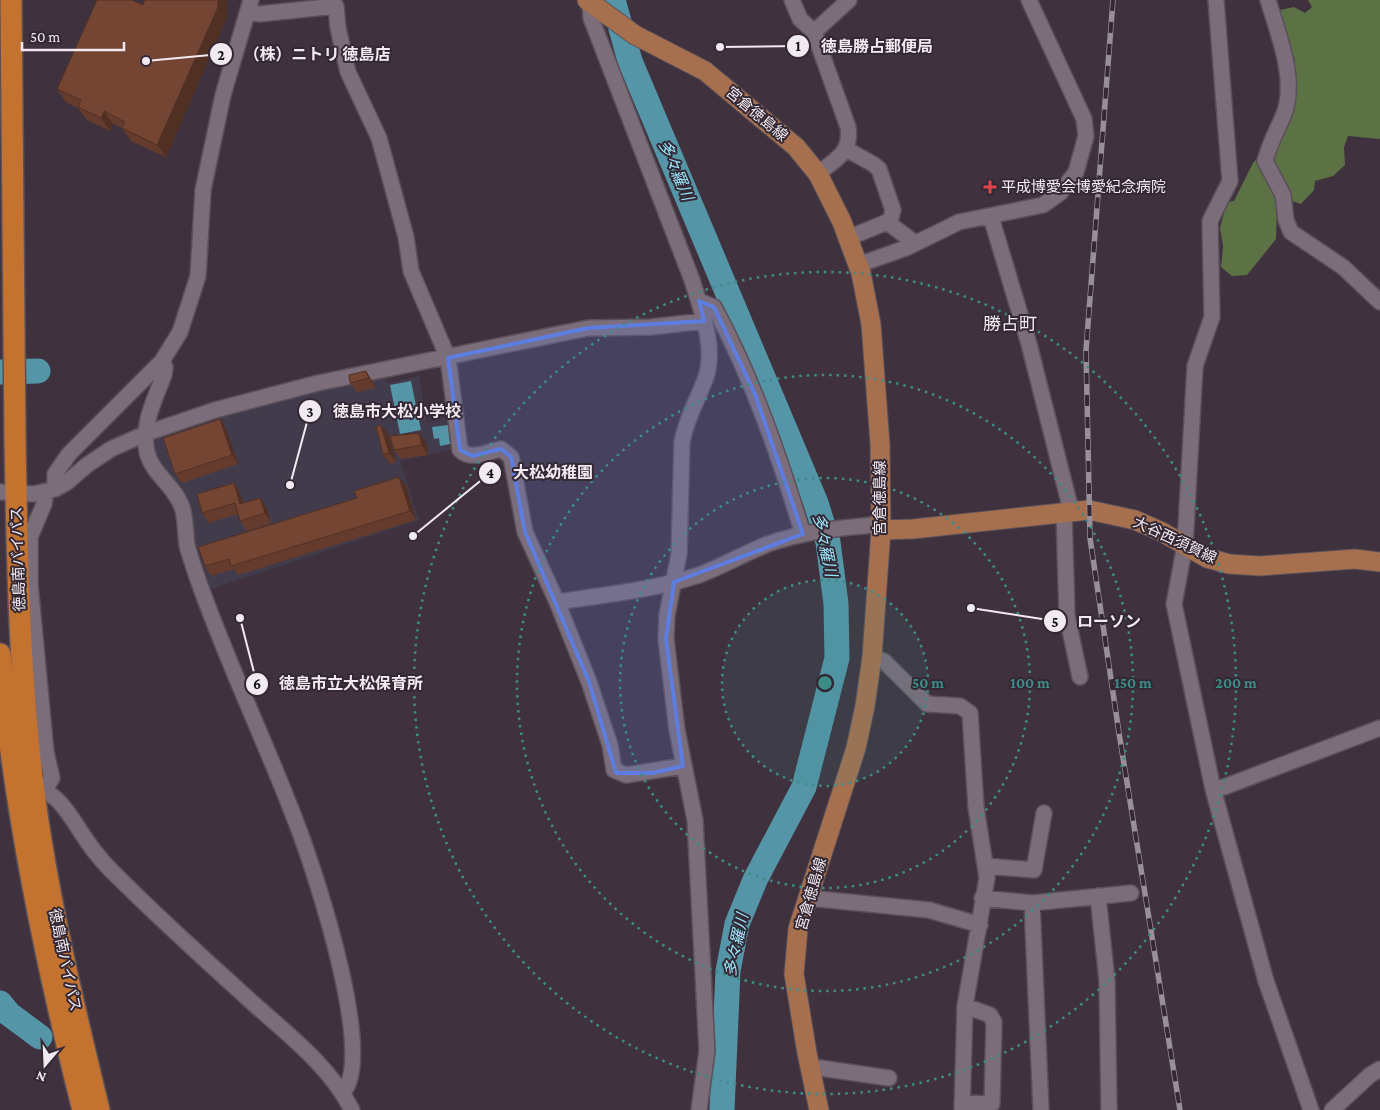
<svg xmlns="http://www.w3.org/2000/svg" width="1380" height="1110" font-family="'Crimson Pro','Noto Sans JP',serif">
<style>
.education{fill:#423b4c}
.forest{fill:#5c7144}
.water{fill:#5496a7}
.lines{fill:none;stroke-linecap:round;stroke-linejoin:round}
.river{stroke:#5496a7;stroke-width:25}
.minor-casing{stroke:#5a505a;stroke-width:18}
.major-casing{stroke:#5a505a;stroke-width:21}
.highway-casing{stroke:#5a505a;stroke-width:24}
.minor{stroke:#7b6d7a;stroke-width:15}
.major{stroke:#a6704e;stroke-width:19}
.highway{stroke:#c37230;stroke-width:21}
.rail-casing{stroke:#998f98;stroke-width:5.5}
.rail{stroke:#342834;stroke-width:4;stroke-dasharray:11;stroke-linecap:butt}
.wall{fill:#643b2c}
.shaded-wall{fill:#513024}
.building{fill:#744533;stroke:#513024}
.marked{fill:#5d7de0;fill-opacity:0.2;stroke:#5d7de0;stroke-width:4;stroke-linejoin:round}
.ring{fill:none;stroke:#3c8d88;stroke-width:2.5;stroke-dasharray:2.5 5}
.health-dot{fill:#e0444e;stroke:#342834;stroke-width:2}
.labels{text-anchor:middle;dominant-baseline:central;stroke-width:4;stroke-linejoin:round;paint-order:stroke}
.street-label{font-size:15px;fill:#f2eaf1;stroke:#342834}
.poi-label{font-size:15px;fill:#f2eaf1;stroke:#342834;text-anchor:start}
.water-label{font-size:16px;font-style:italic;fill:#98e6fb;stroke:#342834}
.quarter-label{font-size:18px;fill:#f2eaf1;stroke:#342834}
.centre{fill:#3c8d88;stroke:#342834;stroke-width:2.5}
.ring-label{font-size:15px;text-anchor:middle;font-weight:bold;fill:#3c8d88;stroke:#342834;stroke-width:4;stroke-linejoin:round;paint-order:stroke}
.leader{fill:none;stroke:#f2eaf1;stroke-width:2}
.callout-dot{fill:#f2eaf1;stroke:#342834;stroke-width:2}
.mark-label{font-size:15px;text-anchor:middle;font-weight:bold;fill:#111}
.callout-label{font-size:16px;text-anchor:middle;font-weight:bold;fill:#f2eaf1;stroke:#342834;stroke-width:4;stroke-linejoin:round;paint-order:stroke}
</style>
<rect width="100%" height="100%" fill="#3f323e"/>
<path class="education" d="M383,375L387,383L419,376L427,423L452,415L455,447L450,450L400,461L419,520L211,589L191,530L190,508L153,459L156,437L280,398Z"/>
<path class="forest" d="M1308,0H1380V139L1348,136L1344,147L1345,165L1333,176L1315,181L1314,190L1301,204L1289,200L1277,205L1276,239L1247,275L1232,276L1221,267L1223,246L1220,228L1227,202L1234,201L1253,163L1270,145L1288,72L1295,60L1281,23L1280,10L1294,7L1305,13L1312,7Z"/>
<path class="water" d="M411,381L421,430L400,434L390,385Z
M448,425L450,444L440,446L439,438L434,439L432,427Z"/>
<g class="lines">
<path class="river" d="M613,0L630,61L816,503L828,542L836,604L837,658L804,787L755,880L737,924L728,971L722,1110
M0,372L38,371
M0,1003L9,1014L40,1037"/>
<defs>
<path id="minor" d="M792,0L800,19L814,32L848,127C852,154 835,159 818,174
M1216,0L1230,181L1210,221L1212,317L1195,366L1185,545L1174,604L1213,789L1266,981L1311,1110
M1268,0C1278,34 1297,79 1284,114C1277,131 1270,142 1265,161L1283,195L1286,220L1291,232L1343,267L1380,302
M590,3L591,18L692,280C701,310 716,346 706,377C698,399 686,419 682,442L679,554L667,615L666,639L677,730L695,820L707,1051L699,1110
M249,12L259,14L336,6L338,28L348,72L379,138L406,237L411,271L448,358L460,450C471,461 487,452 501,449L511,457L525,532L557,602L589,682L610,745L614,770L626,775L683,766
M814,32L849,0
M846,149L873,164L879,169L893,210L891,218L887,222L848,238
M991,217L1029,344L1071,510
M887,222L915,243
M858,265L906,248L959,222L1043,205L1060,193L1076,172L1086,136L1084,119L1029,0
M699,301L714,307C753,379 779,456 803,534
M162,361L165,367L164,375C155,399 141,425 147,452C152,474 175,486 182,507C186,519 185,532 187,545C189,554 193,564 196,574C226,661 267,744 299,830C316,875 376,1057 343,1092
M55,489L66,483L87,465L111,449L147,433L215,410L318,383L588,328L651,327L704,321
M0,492L34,494L55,489V474L69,454L162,361L180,332L198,276L203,190L223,95L251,0
M1064,511L1067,616L1080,677
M557,602C605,595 653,590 699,575C723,566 745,553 768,544C802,532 837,528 873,525L881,530
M872,657L884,661L927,704L960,706L970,713L976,807L987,878L965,1006L962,1110
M26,785C59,789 70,817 87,841C97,856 109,869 122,881C165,924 210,964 255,1005C291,1037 330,1067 352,1110
M1213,789L1224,787L1380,728
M44,790L52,778L46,752L30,584V537L44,504L46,492
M986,866L1034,870L1044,813
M1098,896L1107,981L1109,1110
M808,898L929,910L980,925
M982,898L1032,903L1131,893
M1032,903L1041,1110
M810,1070L820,1068L889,1078
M962,1103L992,1104L994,1022L990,1015L965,1006
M1332,1110L1370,1075L1380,1069"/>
<path id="major" d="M587,0L635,35L705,71L796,147L818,174L842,222L861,273L871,324L880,444L881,530L872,657L865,706L856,748L798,929L794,974L807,1053L819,1110
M881,530L913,529L1089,510L1135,520L1162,532L1207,558L1229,564L1260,566L1355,559L1380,562"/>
<path id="highway" d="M11,0C12,146 13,292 15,438C17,554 19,670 33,785C47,895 73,1003 99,1110
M0,654C14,809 45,960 83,1110"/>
</defs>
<use href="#minor" class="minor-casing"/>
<use href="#major" class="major-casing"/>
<use href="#highway" class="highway-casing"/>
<use href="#minor" class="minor"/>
<use href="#major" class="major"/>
<use href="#highway" class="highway"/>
<defs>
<path id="rail" d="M1113,0L1086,350L1090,538L1119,733L1180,1110"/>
</defs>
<use href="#rail" class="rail-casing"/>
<use href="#rail" class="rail"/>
</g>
<path class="wall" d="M145,0H227L226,19L166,157L131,141L122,128L113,124L110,131L87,120L78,108L66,102L57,89L143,5Z
M366,371L372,381L376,388L357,392L350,383Z
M220,419L226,429L238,464L182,483L175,474Z
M388,434L396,462L390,464L383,454Z
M426,442L428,455L401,459L394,450Z
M234,483L240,493L243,503L260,498L266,507L271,523L247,531L240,521L238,514L209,523L202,513Z
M406,486L416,520L238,575L234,569L211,576L205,566Z"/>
<path class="shaded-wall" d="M218,0H227L226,19L166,157L157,145Z
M104,111L113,124L110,131L101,118Z
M366,371L372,381L376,388L369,378Z
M220,419L226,429L238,464L232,455Z
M381,425L388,434L396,462L389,453Z
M419,433L426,442L428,455L422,445Z
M399,477L406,486L416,520L410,511Z
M234,483L240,493L247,513L240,504Z
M260,498L266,507L271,523L265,513Z"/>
<path class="building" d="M97,0H132L143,5L145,0H218V7L157,145L122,128L125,122L104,111L101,118L78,107L81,100L57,89Z
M366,371L369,378L350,383L349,375Z
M220,419L232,455L175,474L163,438Z
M381,425L389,453L383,454L376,427Z
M419,433L422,445L394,450L390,436Z
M399,477L410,511L231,566L229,559L205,566L198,547L357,498L354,491Z
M234,483L240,504L260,498L265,513L240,521L235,503L202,513L197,494Z"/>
<path class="marked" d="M699,301L714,307L755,394L803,534L674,582L666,639L683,766L653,773H616L589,682L525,532L511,457L501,449L472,456L460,450L448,358L588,328L704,321Z"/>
<circle cx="825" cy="683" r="103" fill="#3c8d88" fill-opacity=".12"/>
<g class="ring">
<circle cx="825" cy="683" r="103"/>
<circle cx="825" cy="683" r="205"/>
<circle cx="825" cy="683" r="308"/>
<circle cx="825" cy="683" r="411"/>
</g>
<path class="health-dot" d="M987.5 179.5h5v5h5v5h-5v5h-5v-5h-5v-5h5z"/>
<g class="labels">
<g class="street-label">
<text transform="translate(757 114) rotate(40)">宮倉徳島線</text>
<text transform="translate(880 498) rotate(-90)">宮倉徳島線</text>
<text transform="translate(1175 540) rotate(25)">大谷西須賀線</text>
<text transform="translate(18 559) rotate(-92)">徳島南バイパス</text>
<text transform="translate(811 894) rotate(-74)">宮倉徳島線</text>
<text transform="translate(65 960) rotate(78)">徳島南バイパス</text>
</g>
<g class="poi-label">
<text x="1001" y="187">平成博愛会博愛紀念病院</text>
</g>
<g class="water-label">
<text transform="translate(676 170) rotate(67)">多々羅川</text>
<text transform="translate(825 545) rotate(78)">多々羅川</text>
<text transform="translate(736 945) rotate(-78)">多々羅川</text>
</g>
<g class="quarter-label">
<text x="1010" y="324">勝占町</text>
</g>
</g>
<circle cx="825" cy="683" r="8" class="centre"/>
<g class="ring-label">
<text x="928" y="688">50 m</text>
<text x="1030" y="688">100 m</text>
<text x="1133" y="688">150 m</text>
<text x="1236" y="688">200 m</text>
</g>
<path class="leader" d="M720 47L798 46M146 61L221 54M290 485L310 411M413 536L490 473M971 608L1055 621M240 618L257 684"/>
<g class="callout-dot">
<circle cx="720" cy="47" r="5"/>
<circle cx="146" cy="61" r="5"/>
<circle cx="290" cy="485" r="5"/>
<circle cx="413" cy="536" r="5"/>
<circle cx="971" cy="608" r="5"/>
<circle cx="240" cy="618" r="5"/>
<circle cx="798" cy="46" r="12"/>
<circle cx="221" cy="54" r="12"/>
<circle cx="310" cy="411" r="12"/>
<circle cx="490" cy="473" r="12"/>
<circle cx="1055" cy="621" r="12"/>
<circle cx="257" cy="684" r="12"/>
</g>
<g class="mark-label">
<text x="798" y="51">1</text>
<text x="221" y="60">2</text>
<text x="310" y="417">3</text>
<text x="490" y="478">4</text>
<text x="1055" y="627">5</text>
<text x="257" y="689">6</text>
</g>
<g class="callout-label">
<text x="877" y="52">徳島勝占郵便局</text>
<text x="317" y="60">（株）ニトリ 徳島店</text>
<text x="397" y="417">徳島市大松小学校</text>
<text x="553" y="478">大松幼稚園</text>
<text x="1109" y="627">ローソン</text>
<text x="351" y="689">徳島市立大松保育所</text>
</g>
<g transform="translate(45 1065) rotate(199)" stroke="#342834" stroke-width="4" paint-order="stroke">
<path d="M0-4L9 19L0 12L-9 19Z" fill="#f2eaf1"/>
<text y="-8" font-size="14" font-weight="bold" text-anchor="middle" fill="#f2eaf1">N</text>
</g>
<path d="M22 42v8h102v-8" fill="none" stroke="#f2eaf1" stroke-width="2.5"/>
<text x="30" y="42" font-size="15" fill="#f2eaf1" stroke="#342834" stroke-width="4" paint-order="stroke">50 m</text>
</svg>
